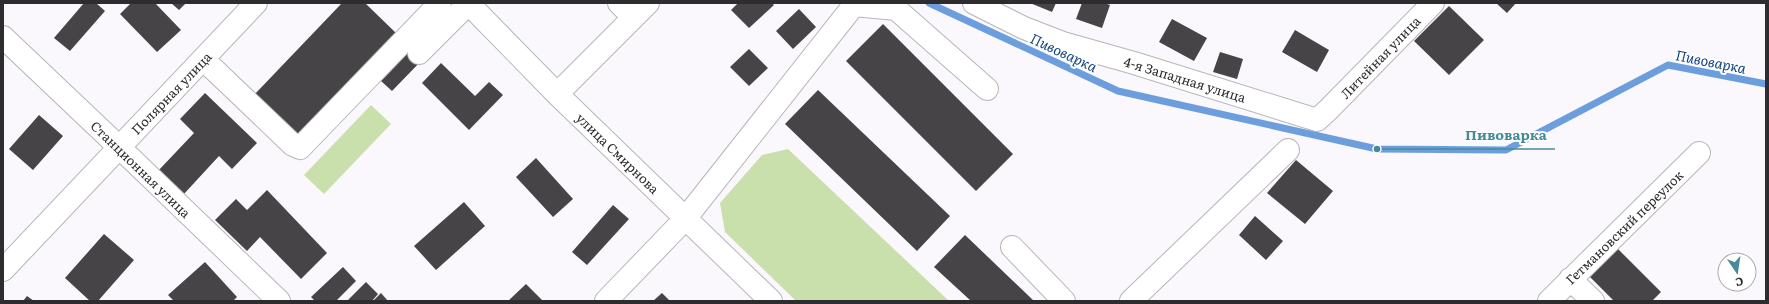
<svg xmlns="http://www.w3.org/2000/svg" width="1769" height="304" font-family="Literata,serif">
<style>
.green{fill:#c9e0ac}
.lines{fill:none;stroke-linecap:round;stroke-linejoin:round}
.stream{stroke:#6c9edd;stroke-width:7}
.building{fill:#464446}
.minor-casing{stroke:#b6b5b8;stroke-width:24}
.minor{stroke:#fff;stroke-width:22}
.labels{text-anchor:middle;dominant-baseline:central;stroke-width:4;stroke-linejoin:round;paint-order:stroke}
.street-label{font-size:13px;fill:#2d2c2e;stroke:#fff}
.water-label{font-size:14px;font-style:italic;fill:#134680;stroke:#fff}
.leader{fill:none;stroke:#468b98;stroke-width:1.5}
.callout-dot{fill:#468b98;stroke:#fff;stroke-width:1.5}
.callout-label{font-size:14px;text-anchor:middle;font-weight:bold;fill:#468b98;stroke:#fff;stroke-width:4;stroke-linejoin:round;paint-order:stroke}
</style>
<rect width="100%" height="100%" fill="#faf8fc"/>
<path class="green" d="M371,105L391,124L324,194L304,175Z
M788,149L949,301H796L725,232L720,203L762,155Z"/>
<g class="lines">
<path class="stream" d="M929,3L1118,91L1377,149L1506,150L1668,65L1766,84"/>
</g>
<path class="building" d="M84,3H96L105,11L70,51L54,38Z
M131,3H155L181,30L157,52L120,14Z
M171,3H186L179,10Z
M342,3H365L396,33L296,137L253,96Z
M738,3H772L774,5L749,28L731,10Z
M1030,3H1056L1052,12Z
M1082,3H1104L1110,5L1102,28L1076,19Z
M1496,3H1516L1507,13Z
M1449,6L1484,40L1449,75L1414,41Z
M799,9L816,27L793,49L776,31Z
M1172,19L1207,38L1194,61L1159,42Z
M883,24L1013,154L976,191L846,61Z
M1295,30L1329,50L1317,72L1282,52Z
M413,48L424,58L392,91L381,81Z
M749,49L768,68L749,86L730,67Z
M1220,52L1243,59L1237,79L1213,72Z
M441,63L475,96L489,82L503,95L469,130L422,83Z
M818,90L950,216L917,251L785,124Z
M205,93L257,143L232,169L219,156L183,195L158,171L194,133L180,119Z
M39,115L63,136L33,170L9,149Z
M536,158L573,199L553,217L516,177Z
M1296,160L1333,191L1305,224L1267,193Z
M267,190L327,253L301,279L260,237L247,251L215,220L236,199L247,210Z
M464,202L485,226L436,270L414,246Z
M613,205L629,219L587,265L572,252Z
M1255,216L1283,241L1266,260L1239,235Z
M104,234L134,260L98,301H90L65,278Z
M965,235L1034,301H971L934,267Z
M1618,249L1661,292L1652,301H1614L1590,277Z
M205,262L237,297L233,301H174L168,295Z
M343,267L356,281L336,301H315L311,297Z
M366,282L378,294L372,301H347Z
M526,284L543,301H508Z
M381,293L388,301H373Z
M662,293L670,301H653Z
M27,296L34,301H23Z"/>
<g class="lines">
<defs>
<path id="minor" d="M468,3L557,94L771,301
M619,3L633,17
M974,3L1024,28L1063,43L1134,63L1317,120L1328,110L1433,3
M3,37L119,147L279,301
M419,53L468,4
M203,59L293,145L300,148L440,3
M557,94L648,3
M1012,247L1064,301
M3,270L256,3
M1570,279L1593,301
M606,301L685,219L854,5L896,9L987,89
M1131,301L1288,150
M1549,301L1699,153"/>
</defs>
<use href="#minor" class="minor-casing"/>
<use href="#minor" class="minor"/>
</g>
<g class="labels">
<g class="street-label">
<text transform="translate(1380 57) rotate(-46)">Литейная улица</text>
<text transform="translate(1185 79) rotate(17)">4-я Западная улица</text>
<text transform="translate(171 93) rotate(-46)">Полярная улица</text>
<text transform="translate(618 153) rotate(44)">улица Смирнова</text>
<text transform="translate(141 169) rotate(44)">Станционная улица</text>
<text transform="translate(1624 227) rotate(-44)">Гетмановский переулок</text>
</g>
<g class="water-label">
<text transform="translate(1064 52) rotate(25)">Пивоварка</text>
<text transform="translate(1711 61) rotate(11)">Пивоварка</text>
</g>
</g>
<path class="leader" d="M1377 149L1457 149H1555"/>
<circle class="callout-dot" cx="1377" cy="149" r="4"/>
<g class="callout-label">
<text x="1506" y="140">Пивоварка</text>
</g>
<rect width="1769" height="304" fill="none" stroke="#2d2c2e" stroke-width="8"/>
<g transform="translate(1737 272) rotate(167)"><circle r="19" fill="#ffffff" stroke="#ababab"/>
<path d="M0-3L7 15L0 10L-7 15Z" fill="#468b98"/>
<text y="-6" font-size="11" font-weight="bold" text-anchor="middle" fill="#2d2c2e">С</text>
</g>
</svg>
